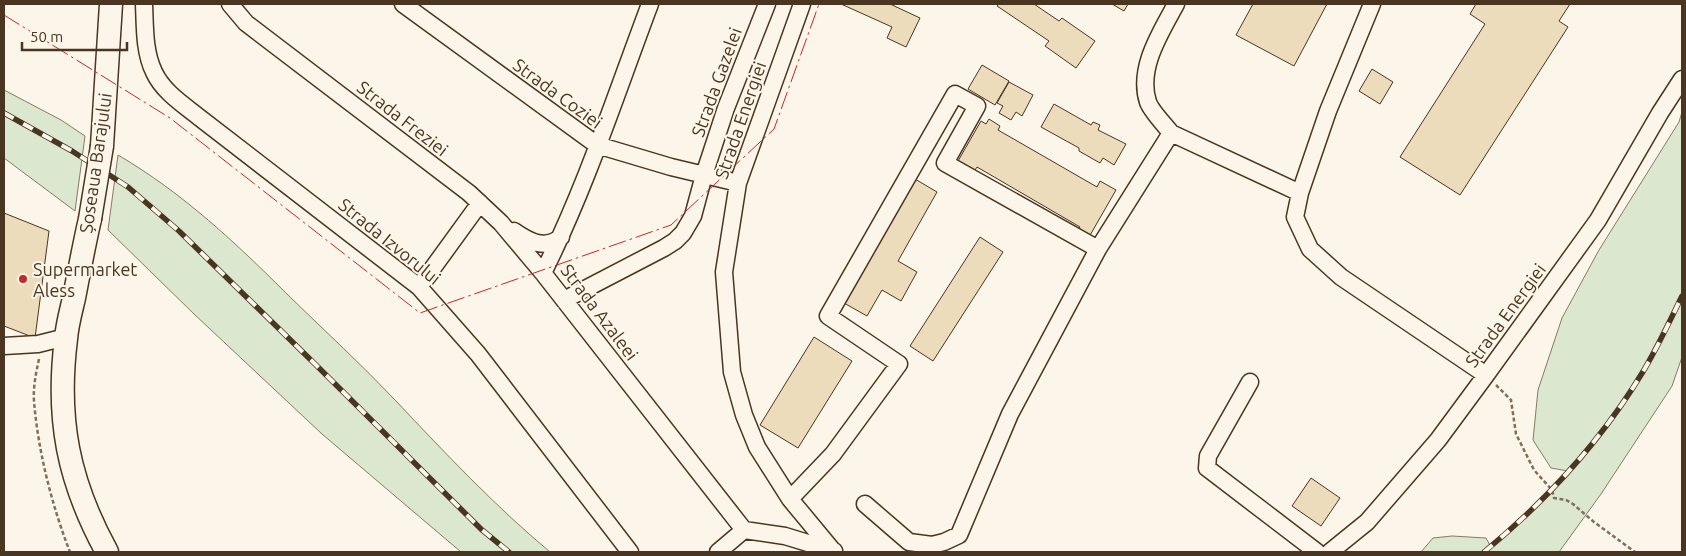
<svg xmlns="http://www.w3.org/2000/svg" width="1686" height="556" font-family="Ubuntu,sans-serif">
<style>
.green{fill:#dce7d0;stroke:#887966}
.building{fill:#ecdcbc;stroke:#4a3520}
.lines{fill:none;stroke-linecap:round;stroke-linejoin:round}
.minor-casing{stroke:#4a3520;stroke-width:19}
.highway-casing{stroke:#4a3520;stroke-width:25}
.path{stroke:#7f6f5c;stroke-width:2.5;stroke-dasharray:4 2.5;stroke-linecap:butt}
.minor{stroke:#fbf6e9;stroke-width:16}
.highway{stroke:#fbf6e9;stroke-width:22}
.rail-casing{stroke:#4a3520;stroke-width:5.5}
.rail{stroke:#fbf6e9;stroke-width:4;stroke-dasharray:11;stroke-linecap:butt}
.highway-bridge-casing{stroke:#4a3520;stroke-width:25;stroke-linecap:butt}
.highway-bridge{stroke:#fbf6e9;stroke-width:22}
.power{stroke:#c62828;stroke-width:1;stroke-dasharray:18 4 2.5 4;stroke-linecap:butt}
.poi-dot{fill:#c62828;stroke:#fbf6e9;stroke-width:2}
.labels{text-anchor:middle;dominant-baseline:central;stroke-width:4;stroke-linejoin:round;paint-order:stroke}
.street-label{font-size:18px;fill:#4a3520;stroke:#fbf6e9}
.poi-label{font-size:18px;fill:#4a3520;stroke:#fbf6e9;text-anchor:start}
</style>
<rect width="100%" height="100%" fill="#fbf6e9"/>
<path class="green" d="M4,90L61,120L85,136L75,211L4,158Z
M1682,112V357L1672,386L1601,494L1559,552H1421L1433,538L1452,536L1486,538L1491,547L1552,490L1568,471L1551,468L1533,440L1538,390L1562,318L1599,250L1679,122Z
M118,155C183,193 237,244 290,297C326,332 362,365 396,401C445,453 495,506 550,552H461L322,434L194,314L108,230Z"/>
<path class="building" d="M841,4H890L920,18L906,47L887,38L892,27Z
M999,4H1034L1059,21L1062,18L1095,41L1076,68L1045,46L1049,41L997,6Z
M1112,4H1128L1124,11Z
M1253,4H1327L1294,66L1236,35Z
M1476,4H1570L1559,21L1568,27L1460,195L1400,157L1485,24L1470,14Z
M982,65L1009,81L995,105L968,89Z
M1372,69L1393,82L1380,104L1359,91Z
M1009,82L1033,95L1022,116L1016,112L1011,120L999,113L1003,106L997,103Z
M1054,104L1091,125L1093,122L1100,125L1098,130L1126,144L1114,165L1103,158L1100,163L1079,151V148L1041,127Z
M989,119L1000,126L998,130L1097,187L1100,181L1116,190L1089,237L1078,230L1080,227L977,167L975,170L958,161L981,121L986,124Z
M915,179L937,192L898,261L917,272L901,301L882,290L867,316L844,303Z
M4,213L49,231L35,338L4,326Z
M980,237L1003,252L933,361L910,346Z
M814,337L852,361L798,448L760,425Z
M1311,478L1340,498L1321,526L1292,506Z"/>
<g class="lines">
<defs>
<path id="minor" d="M144,4C145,26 144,52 154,72C163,92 184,105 200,118L419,287L478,354L630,552
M230,4L246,23L469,193L501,223L543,273L744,530L785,536L834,551
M403,4L597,145L671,167L738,183
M802,4L738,183L724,272L732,372L744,415L757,447L790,499L834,552
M1372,4L1328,111L1300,193L1295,217L1310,249L1341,277L1486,375
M1171,133L1300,193
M514,231C530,242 545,250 561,237
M543,273C586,187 616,94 650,4
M419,287L480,203
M564,300L664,248L675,241L683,233L693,216L704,175L726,108L767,4
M4,346L38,344L66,337
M1250,382L1208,456L1207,468L1317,552
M790,499L833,454L899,364L828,316L955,94L977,106L945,163L1098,249L1171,133C1165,125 1151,111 1148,102C1137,68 1161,32 1176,4
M865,504L909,542L932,545L944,542L959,535L1010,414L1098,249
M718,552L744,530
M1330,552L1367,522L1438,440L1486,375L1598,220L1660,113L1682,79"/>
<path id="highway" d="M102,146L111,4
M90,219C84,245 79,272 74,298C71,311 67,325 66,339C56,419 68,481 107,552"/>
</defs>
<use href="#minor" class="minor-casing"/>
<use href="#highway" class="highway-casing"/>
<path class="path" d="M39,359C36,373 33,387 34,401C38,451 52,506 70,552
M1496,385L1511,400L1516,434L1534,470L1552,490L1554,498L1566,500L1573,504L1594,522L1635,552"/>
<use href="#minor" class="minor"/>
<use href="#highway" class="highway"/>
<defs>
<path id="rail" d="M4,113L72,151L128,187L179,231L315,364L481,529L509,552
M1484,552C1546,501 1602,440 1644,370C1658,346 1670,321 1682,296"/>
</defs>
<use href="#rail" class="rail-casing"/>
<use href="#rail" class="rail"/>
<defs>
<path id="highway-bridge" d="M90,219L102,146"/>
</defs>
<use href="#highway-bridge" class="highway-bridge-casing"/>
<use href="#highway-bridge" class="highway-bridge"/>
<path class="power" d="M4,15L170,118L420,313L671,225L774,129L819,4"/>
</g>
<circle class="poi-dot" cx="23" cy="279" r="5"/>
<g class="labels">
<g class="street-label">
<text transform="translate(716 82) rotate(-70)">Strada Gazelei</text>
<text transform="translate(558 93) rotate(36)">Strada Coziei</text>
<text transform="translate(403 118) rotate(38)">Strada Freziei</text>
<text transform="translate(740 120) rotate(-71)">Strada Energiei</text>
<text transform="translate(95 163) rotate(-82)">Șoseaua Barajului</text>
<text transform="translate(390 241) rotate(39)">Strada Izvorului</text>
<text transform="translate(600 312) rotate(53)">Strada Azaleei</text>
<text transform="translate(1505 315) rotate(-54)">Strada Energiei</text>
</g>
<g class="poi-label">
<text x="33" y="269">Supermarket<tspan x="33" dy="21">Aless</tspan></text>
</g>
</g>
<rect width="1686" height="556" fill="none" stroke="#4a3520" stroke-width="10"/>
<path d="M22 42v8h105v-8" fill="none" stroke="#4a3520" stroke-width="2.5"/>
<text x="30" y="42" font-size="15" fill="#4a3520" stroke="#fbf6e9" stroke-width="4" paint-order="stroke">50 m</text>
</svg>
